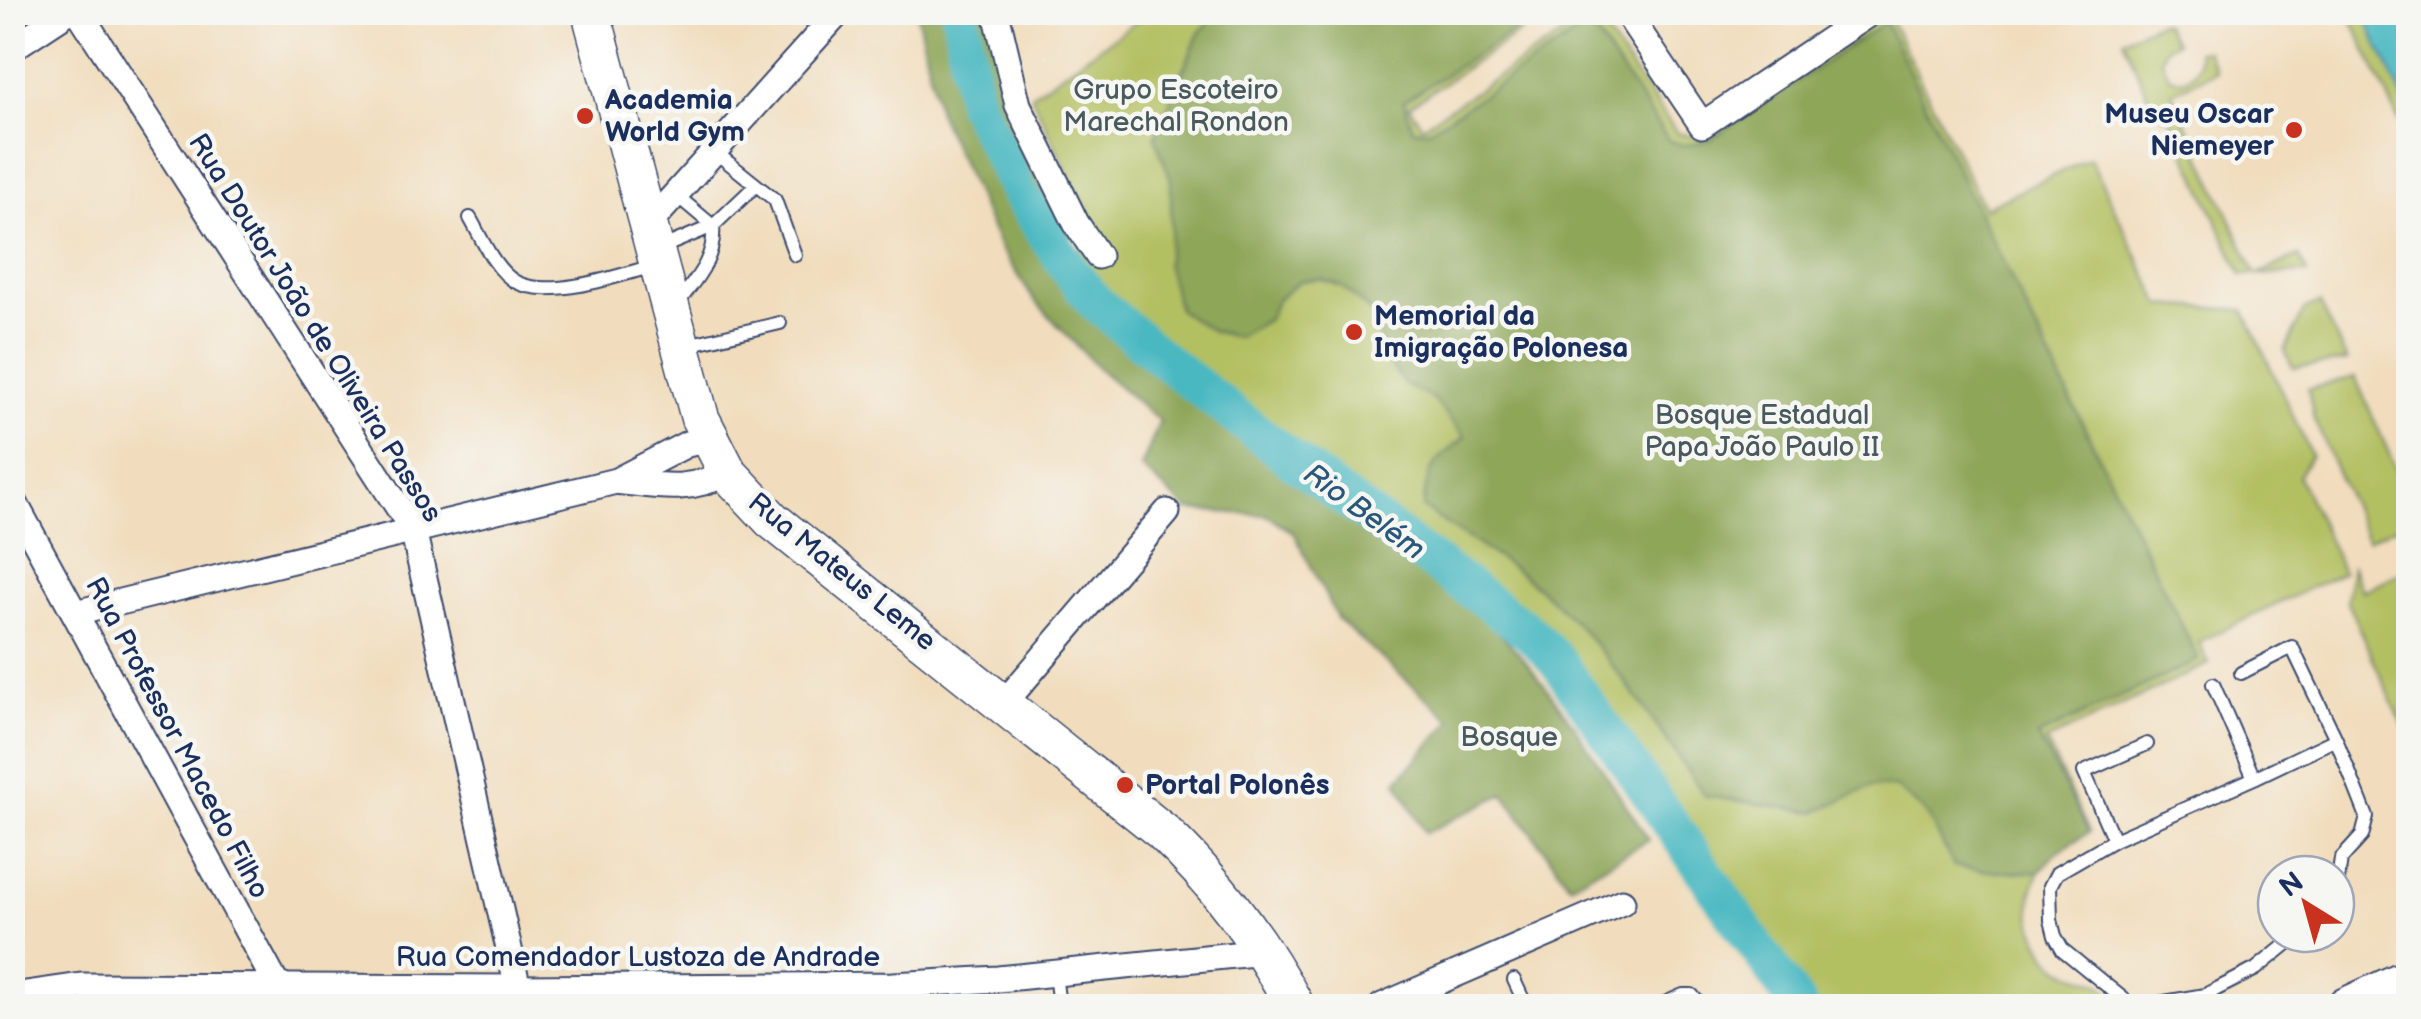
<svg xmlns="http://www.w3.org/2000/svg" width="2421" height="1019" font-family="'Balsamiq Sans',sans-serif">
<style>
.green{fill:#b3c062;stroke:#677860;stroke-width:2.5}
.forest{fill:#8ea658;stroke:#546a5b;stroke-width:2.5}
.water{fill:#49b8c1;stroke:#327490;stroke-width:2.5}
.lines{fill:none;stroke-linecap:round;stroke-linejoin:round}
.river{stroke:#49b8c1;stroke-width:38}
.service-casing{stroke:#3b496c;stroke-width:16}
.minor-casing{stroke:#3b496c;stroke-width:29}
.secondary-casing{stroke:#3b496c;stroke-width:39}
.primary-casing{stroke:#3b496c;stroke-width:41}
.service{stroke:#fff;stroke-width:12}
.minor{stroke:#fff;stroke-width:25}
.secondary{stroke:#fff;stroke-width:35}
.primary{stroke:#fff;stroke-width:38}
.poi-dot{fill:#c8321e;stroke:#f6f6f2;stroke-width:4}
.labels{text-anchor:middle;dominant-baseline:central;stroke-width:9;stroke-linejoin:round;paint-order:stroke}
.park-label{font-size:28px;fill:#495a5f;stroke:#f6f6f2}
.poi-label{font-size:28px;font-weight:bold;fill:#1b2f5e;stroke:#f6f6f2;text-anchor:start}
.street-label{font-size:28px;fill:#1b2f5e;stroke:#f6f6f2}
.water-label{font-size:30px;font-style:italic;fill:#29587c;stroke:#f6f6f2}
</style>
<rect width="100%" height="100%" fill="#f6f6f2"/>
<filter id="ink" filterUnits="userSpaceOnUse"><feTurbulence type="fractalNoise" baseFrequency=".01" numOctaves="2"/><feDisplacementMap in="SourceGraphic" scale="20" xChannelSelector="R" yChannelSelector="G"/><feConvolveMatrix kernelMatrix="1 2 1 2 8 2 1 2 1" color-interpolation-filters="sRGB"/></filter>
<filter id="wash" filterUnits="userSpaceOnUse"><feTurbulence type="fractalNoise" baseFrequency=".0048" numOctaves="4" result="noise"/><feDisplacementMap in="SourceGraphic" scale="40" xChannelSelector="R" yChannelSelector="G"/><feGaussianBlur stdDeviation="2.25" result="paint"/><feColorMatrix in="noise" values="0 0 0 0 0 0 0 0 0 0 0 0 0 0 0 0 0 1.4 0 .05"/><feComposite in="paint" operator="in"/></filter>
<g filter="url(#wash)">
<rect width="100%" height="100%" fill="#f1ddbd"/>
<path class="green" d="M1149,13H1549L1409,106L1422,126L1593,15L1677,133L1705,138L1887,13L1984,208L2090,158L2161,305L2244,310L2311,455L2298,476L2343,572L2199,642L2209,664L2046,741L2089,832C2072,843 2050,854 2040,872C2022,900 2033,944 2057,965C2070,977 2086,976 2100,984C2108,989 2115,1000 2122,1006H1806L1572,662L1533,624L1361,499L1152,338L1099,288L1073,253L1103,239L1086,211L1031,95Z
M2349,13H2408V141L2405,134Z
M2159,22L2164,24L2176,42L2165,48L2161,60L2170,77C2189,84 2202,70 2197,51L2206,50L2216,71L2172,92L2256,275L2299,256L2307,273L2242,275L2170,119L2156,113L2123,39Z
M2320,303L2347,361L2293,368L2285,351L2305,309Z
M2355,377L2399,476L2408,472V521L2367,540L2314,419L2308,389Z
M2352,567L2362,591L2408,569V736L2347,602Z"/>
<path class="forest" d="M917,13H990L1074,233L1050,258C1128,353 1230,430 1330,502C1378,537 1432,570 1476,610C1548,674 1595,761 1649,840L1570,885L1504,794L1425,833L1397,781L1452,720L1338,620L1294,533L1267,515L1188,510L1141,468L1160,421L1101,371L1034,300L1000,248L938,112Z
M1218,13H1541L1404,101L1413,129L1429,130L1590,25L1669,141L1684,145L1708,141L1885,22L2199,660L2038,736L2089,832L2059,851L2039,872H1997L1954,866L1927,814L1897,788L1872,786L1815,812L1705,796C1653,722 1603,639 1531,582C1497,555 1458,532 1423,508C1428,464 1432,464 1465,437L1433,399L1405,385L1389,363L1370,311L1341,286L1320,279L1299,281L1277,300L1268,319L1237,337L1212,331L1179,310L1166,263L1171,231V180L1155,137L1199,33Z"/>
<path class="water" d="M2363,13H2408V109Z"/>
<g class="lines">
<path class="river" d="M960,12L975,103L1018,191L1069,269L1094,301L1155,353L1291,459L1528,631L1557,661L1798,1006"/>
</g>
</g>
<g filter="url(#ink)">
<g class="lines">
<defs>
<path id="service" d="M714,151L775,200L795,255
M675,194L713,226C716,258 696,279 678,303
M470,218C481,237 495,271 516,282C550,300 621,275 656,265
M658,249L713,226L755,186
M683,346L780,323
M2241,673L2292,647L2336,739L2367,817L2362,836L2341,859L2336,894
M2213,684L2254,778L2336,739
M2114,840L2254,778
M1055,974L1059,1006
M1514,980L1526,1006
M1658,1006L1683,995H1692L1701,1006
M2132,1006L2063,950L2055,936L2051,920L2050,886L2057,873L2114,840L2084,772L2147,744
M2141,1006L2205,995L2256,969L2299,934"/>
<path id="minor" d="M79,12L413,530L518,988
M996,12L1018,105L1076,223L1098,256
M1626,12L1702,125L1871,12
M12,48L67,12
M648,225L839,12
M616,481C662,486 684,493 728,473
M12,498L288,1006
M75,613L616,481L687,444L709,439
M1005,702L1167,512
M12,996L81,986L518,988L893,985L998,979L1264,952
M1382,1006L1622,902"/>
<path id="secondary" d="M2345,1006L2408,977"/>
<path id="primary" d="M591,12L700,418L728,473L772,520L1163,832C1217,883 1260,941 1295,1006"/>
</defs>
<use href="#service" class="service-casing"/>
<use href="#minor" class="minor-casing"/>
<use href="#secondary" class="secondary-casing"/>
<use href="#primary" class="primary-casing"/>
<use href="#service" class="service"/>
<use href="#minor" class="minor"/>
<use href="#secondary" class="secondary"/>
<use href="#primary" class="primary"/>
</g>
</g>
<g class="poi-dot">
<circle cx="585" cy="116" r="10"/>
<circle cx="2294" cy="130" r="10"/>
<circle cx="1354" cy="332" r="10"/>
<circle cx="1125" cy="785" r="10"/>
</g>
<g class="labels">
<g class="park-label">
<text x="1176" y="90">Grupo Escoteiro<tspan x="1176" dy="32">Marechal Rondon</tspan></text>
<text x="1762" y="415">Bosque Estadual<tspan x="1762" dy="32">Papa João Paulo II</tspan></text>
<text x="1509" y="737">Bosque</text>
</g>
<g class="poi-label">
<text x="605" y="100">Academia<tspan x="605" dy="32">World Gym</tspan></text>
<text x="2274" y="114" text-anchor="end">Museu Oscar<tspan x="2274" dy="32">Niemeyer</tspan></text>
<text x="1374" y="316">Memorial da<tspan x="1374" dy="32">Imigração Polonesa</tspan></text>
<text x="1145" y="785">Portal Polonês</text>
</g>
<g class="street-label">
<text transform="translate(315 328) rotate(58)">Rua Doutor João de Oliveira Passos</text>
<text transform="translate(842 572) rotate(39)">Rua Mateus Leme</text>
<text transform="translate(177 738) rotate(62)">Rua Professor Macedo Filho</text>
<text x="638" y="957">Rua Comendador Lustoza de Andrade</text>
</g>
<g class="water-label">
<text transform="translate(1364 512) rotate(36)">Rio Belém</text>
</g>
</g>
<rect width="2421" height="1019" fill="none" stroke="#f6f6f2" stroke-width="50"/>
<g transform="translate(2306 904) rotate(323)"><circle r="48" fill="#f6f6f2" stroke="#9ea6b7" stroke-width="2.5"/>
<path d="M0-8L18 38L0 25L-18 38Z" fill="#c8321e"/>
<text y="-15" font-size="28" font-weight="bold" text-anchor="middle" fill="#1b2f5e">N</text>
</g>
</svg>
